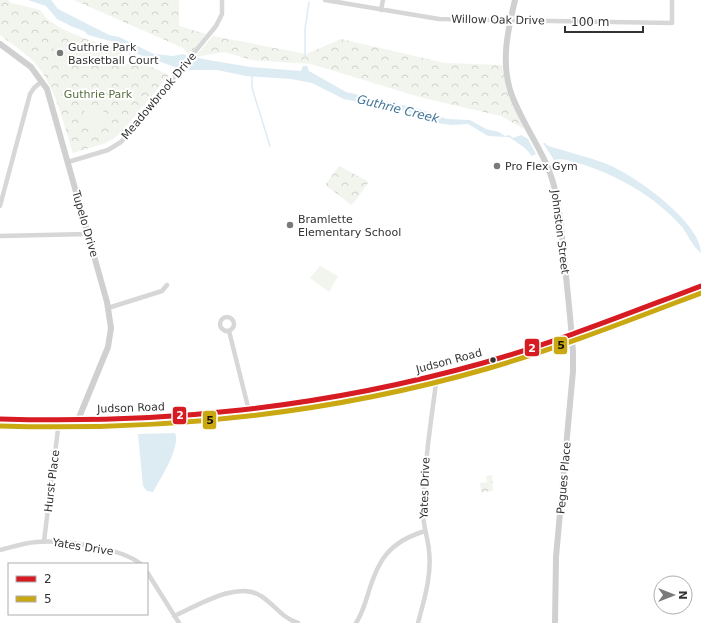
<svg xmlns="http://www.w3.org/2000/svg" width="701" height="623" font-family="'DejaVu Sans',sans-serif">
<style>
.forest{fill:url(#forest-crowns)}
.garden{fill:#f1f5ed}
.water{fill:#ddebf3}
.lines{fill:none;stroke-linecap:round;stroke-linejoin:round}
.stream{stroke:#ddebf3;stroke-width:1.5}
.street{stroke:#d7d7d7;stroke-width:4.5}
.secondary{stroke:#d0d0d0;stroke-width:6}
.primary{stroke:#cacaca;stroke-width:7}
.bus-1-casing{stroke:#fff;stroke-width:8}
.bus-2-casing{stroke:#fff;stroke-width:8}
.bus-1{stroke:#d61b22;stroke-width:5}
.bus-2{stroke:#caa812;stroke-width:5}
.poi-dot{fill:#7a7a7a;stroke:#fff;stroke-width:1.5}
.bus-dot{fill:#333;stroke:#fff;stroke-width:1.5}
.labels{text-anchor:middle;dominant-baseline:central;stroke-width:4;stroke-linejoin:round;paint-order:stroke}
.street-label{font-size:11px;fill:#333;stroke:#fff}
.poi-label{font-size:11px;fill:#333;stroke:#fff;text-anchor:start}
.park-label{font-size:11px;fill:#56703f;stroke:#fff}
.water-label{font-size:12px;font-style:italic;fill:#3f7597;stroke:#fff}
.line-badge{stroke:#fff;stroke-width:1.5}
.badge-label{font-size:11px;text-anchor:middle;font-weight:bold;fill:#fff}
.pale-badge-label{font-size:11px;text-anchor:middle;font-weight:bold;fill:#111}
</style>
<defs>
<pattern id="forest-crowns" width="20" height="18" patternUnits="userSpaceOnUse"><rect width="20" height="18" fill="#f1f5ed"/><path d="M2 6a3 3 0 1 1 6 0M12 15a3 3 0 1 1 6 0" fill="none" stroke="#cfd2cc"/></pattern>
</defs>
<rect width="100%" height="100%" fill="#fff"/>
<path class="forest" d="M0,0H8L11,3L40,10L47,19L62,29L86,39L119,50L127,64L132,65L136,60L169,75L120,134L106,143L73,153C63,123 56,86 34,62C24,51 11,44 0,35Z
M74,0H179V26L206,34L189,55L183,48Z
M213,36L306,54L341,39L445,63L502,65L507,92L524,129L501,116L423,98L311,64L252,60L224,52L195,57Z
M339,166L369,182L352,205L325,185Z
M492,475L493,491L481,492L480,483L487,482L486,476Z"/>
<path class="garden" d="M60,44L67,58L60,62L53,48Z
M85,106L104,108L103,116L84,114Z
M84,117L102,119V128L83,126Z
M320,266L338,276L329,292L310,278Z"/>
<path class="water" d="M28,0H51L58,9L109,35L119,37L154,54L173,56L184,54L187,56L177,68C173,66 153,59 150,59L126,49L114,42L88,35L84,31L73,27L57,19L46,6Z
M197,58L250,67L301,71L303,66H307L309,71L346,92L420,109L447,119L470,120L486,129L499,132L505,136L509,135L513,138L521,135L528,139L536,154L532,156L525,148L509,137L488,136L468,124L452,125L429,122L416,114L344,99L312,83L291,79L246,76L217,70H187Z
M543,143H545L548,146C568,152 588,157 607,164C634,175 701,222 701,253C693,247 688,235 682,227C656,197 616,174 578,163C570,161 561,158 554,160Z
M175,433C181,447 160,479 153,492L147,491L143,486L138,434Z"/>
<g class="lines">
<path class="stream" d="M305,58V29L309,2
M129,64L130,50
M252,75V88L270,146"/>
<path class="street" d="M325,0L439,19L672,23V0
M381,10L383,0
M68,162L108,150L121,142L216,26L222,14V0
M0,206L30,94L34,88L42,81
M0,236L88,234
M108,308L162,291L167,285
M220 324a7 7 0 1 1 14 0a7 7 0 1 1-14 0Z
M229,331L249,411
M44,541L59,421
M0,550C12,547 24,543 36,542C63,540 119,547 141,564
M147,572L179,623
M174,616C197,606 238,580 261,596C275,605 282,618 298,623
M356,623C362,614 365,604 368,594C378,560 389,542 425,531
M418,623C424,600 432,575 429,551C428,538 423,526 423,512C424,466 431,421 437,376"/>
<path class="secondary" d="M515,0C508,30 501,59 510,90C521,124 545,151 554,186C561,212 562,240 565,267C568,295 571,323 573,352V371L556,557L555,623
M0,44L31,67L47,89L107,302L111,328L108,347L78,420"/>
<path class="primary" d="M0,419C163,427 326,408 483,363C557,342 629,313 701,286"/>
<defs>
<path id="bus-1" d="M0,419C166,424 322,408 483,363C557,342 629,313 701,286"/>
<path id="bus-2" d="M0,426C166,431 326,415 486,369C559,348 630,320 701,293"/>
</defs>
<use href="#bus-1" class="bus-1-casing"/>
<use href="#bus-2" class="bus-2-casing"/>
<use href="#bus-1" class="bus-1"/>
<use href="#bus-2" class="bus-2"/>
</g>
<g class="poi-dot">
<circle cx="60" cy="53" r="4"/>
<circle cx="497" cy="166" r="4"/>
<circle cx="290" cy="225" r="4"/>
</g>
<circle class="bus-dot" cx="493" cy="360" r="3.5"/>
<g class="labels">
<g class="street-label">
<text transform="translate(498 20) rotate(1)">Willow Oak Drive</text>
<text transform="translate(159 96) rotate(-50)">Meadowbrook Drive</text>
<text transform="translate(85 224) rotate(74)">Tupelo Drive</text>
<text transform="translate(560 232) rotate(83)">Johnston Street</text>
<text transform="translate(449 361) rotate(-15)">Judson Road</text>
<text transform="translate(131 408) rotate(-2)">Judson Road</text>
<text transform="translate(564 478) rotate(-85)">Pegues Place</text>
<text transform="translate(52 481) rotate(-83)">Hurst Place</text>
<text transform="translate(425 488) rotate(-88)">Yates Drive</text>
<text transform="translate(83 547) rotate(9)">Yates Drive</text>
</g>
<g class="poi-label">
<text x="68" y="47">Guthrie Park<tspan x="68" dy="13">Basketball Court</tspan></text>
<text x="505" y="166">Pro Flex Gym</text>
<text x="298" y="219">Bramlette<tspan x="298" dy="13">Elementary School</tspan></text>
</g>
<g class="park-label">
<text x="98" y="94">Guthrie Park</text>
</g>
<g class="water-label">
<text transform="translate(398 109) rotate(14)">Guthrie Creek</text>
</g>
</g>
<g class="line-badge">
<rect x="553" y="336" width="15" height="19" rx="4" fill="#caa812"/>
<rect x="524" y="338" width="16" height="19" rx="4" fill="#d61b22"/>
<rect x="172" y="406" width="15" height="19" rx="4" fill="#d61b22"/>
<rect x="202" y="410" width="15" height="20" rx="4" fill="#caa812"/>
</g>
<g class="badge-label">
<text x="532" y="352">2</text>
<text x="180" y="419">2</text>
</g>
<g class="pale-badge-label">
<text x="561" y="349">5</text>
<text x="210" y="424">5</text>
</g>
<rect x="8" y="563" width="140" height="52" fill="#ffffff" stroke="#adadad"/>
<rect x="16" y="576" width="20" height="6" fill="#d61b22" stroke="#adadad"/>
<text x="44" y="583" font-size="12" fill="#333333">2</text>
<rect x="16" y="596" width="20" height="6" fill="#caa812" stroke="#adadad"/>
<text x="44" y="603" font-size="12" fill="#333333">5</text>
<g transform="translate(673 595) rotate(90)"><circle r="19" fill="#ffffff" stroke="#adadad"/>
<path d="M0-3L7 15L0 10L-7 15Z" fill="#7a7a7a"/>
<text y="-6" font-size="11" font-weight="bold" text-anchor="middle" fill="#333333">N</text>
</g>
<path d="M565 26v6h78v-6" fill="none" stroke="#333333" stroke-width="2"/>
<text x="571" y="26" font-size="12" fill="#333333" stroke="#ffffff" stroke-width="3" paint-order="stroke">100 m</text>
</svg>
